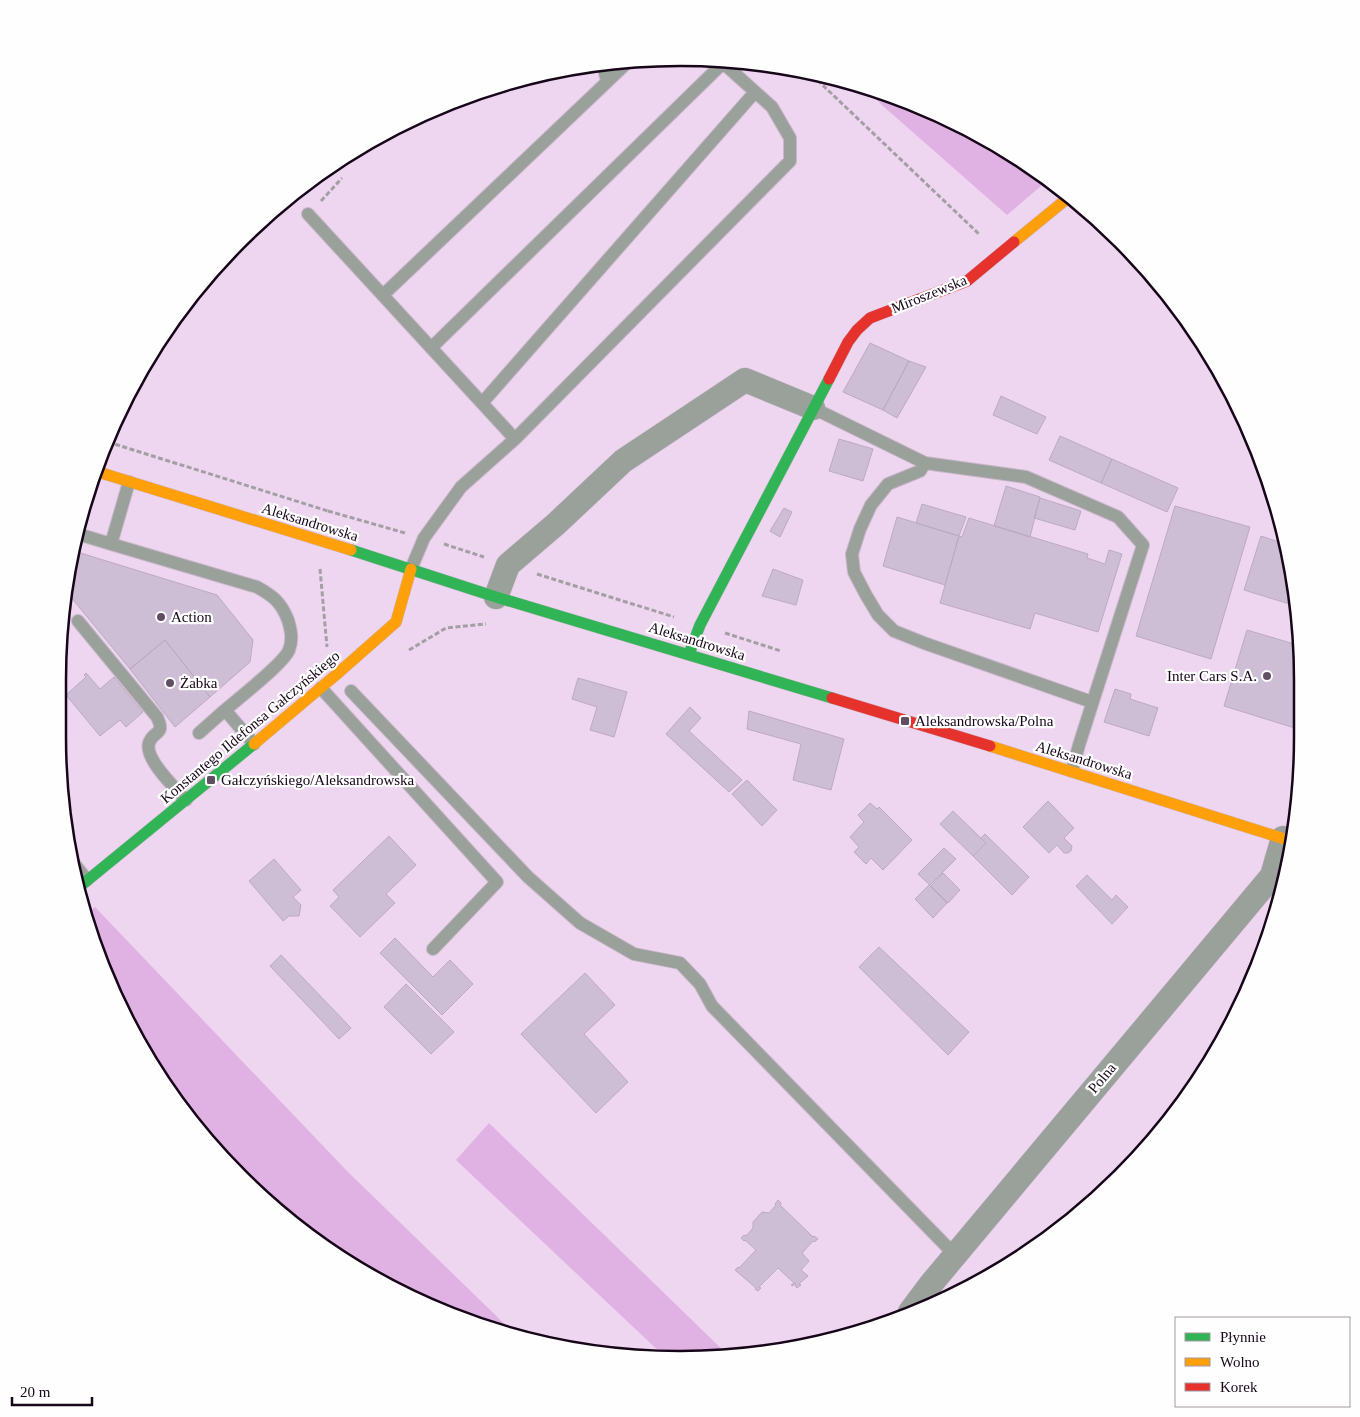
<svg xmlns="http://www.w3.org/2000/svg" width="1360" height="1417" font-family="Georgia,serif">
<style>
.green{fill:#e0b2e3}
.building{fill:#cdbdd5;stroke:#bbabc2}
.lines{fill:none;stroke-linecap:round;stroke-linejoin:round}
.lane-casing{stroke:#cab7cb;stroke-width:14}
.street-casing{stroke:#cab7cb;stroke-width:25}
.fast-casing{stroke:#cab7cb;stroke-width:12}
.slow-casing{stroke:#cab7cb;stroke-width:12}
.jam-casing{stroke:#cab7cb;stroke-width:12}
.path{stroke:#a39fa4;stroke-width:3;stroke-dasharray:5 2.5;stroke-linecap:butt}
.lane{stroke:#9aa09a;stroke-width:12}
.street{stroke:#9aa09a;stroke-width:24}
.fast{stroke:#30b455;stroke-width:11}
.slow{stroke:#ff9f0a;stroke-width:11}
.jam{stroke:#e5322d;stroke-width:11}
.poi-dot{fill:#624e64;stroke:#fefefe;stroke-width:2}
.labels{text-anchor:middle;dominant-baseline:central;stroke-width:4.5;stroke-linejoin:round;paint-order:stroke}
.street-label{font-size:15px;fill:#170519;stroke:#fefefe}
.poi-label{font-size:15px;fill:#170519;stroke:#fefefe;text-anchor:start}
.rim{fill:none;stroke:#170519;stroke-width:2.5}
</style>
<rect width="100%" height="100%" fill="#eed6f0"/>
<path class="green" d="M862,86L880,90L991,141L1047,181L1007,215L883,106Z
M95,907L347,1171L516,1335L480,1327L369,1276L325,1245L238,1167L236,1169L186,1116L105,975L86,914Z
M489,1123L730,1357L721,1358L664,1356L456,1160Z"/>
<path class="building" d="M870,343L909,361L883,410L843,392Z
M909,361L926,367L897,418L883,410Z
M1001,396L1046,417L1037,434L993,415Z
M1060,436L1112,459L1101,483L1049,460Z
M839,439L873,449L863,481L829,471Z
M1112,459L1178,488L1167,512L1101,483Z
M1006,486L1040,497L1030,537L994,526Z
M1040,498L1081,511L1075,530L1034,518Z
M922,504L966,517L959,536L916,523Z
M1175,506L1250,527L1211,659L1136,636Z
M784,508L792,512L780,537L770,531Z
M897,517L959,536L945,585L883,566Z
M969,518L1088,554L1087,558L1105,564L1109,550L1122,554L1098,632L1035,613L1030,629L940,603L959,536L962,537Z
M1261,536L1285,544L1296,606L1244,590Z
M74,551L217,595L253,640L250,662L210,697L165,640L130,669L65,590Z
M773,569L803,580L796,605L762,596Z
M1247,630L1301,646V730L1224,706Z
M165,640L210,697L175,727L130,669Z
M86,673L100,689L114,677L143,712L126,727L120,720L100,736L66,695L86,677L84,675Z
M578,678L627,692L614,737L590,730L597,707L572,699Z
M1115,689L1131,694L1130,699L1158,708L1149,736L1104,722Z
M690,707L701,718L689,731L742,780L729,792L666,734Z
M749,711L844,739L831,790L793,780L801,744L747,729Z
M747,780L777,810L762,826L732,794Z
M1048,801L1074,828L1064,838L1072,846L1071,851L1068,853H1064L1057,845L1049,853L1023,827Z
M870,803L877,809L879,807L912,840L883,870L871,858L866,864L854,852L859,847L850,837L864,822L858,815Z
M953,811L986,843L973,856L940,824Z
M985,834L1029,877L1012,895L973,856L986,843L981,838Z
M389,836L416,865L386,894L395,903L360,937L330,906L339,897L333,890Z
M944,848L956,859L930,885L918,874Z
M274,859L301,890L293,897L301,905L299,916H289L283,921L249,881Z
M943,873L960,890L948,903L931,886Z
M1087,875L1112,900L1116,895L1128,907L1112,924L1076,886Z
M929,885L947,903L933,918L915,899Z
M395,938L433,977L450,960L473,984L442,1015L380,953Z
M879,947L969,1032L948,1055L859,967Z
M281,955L351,1028L339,1039L270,966Z
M585,973L615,1005L584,1034L628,1082L596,1113L521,1034Z
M406,984L454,1032L431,1054L384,1007Z
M778,1200L781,1203L780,1205L813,1237L814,1236L818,1239L814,1242L813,1241L802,1253L809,1261L801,1270L808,1276L799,1284L801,1285L797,1288L795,1286L796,1284L795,1283L793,1286L791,1285L794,1283L778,1268L759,1287L761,1288L758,1291L755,1289L756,1288L735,1270L738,1267L739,1268L756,1250L745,1240L744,1241L741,1238L744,1235L746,1236L753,1228V1222L762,1212L769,1213L776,1205L775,1204Z"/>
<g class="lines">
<defs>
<path id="lane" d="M603,65L607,81
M308,214L515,439L461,487L424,538L411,569
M383,295L629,61
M431,348L723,63
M482,403L755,92
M813,408L925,463L1026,477L1118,517L1143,545L1079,745L1072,771
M515,439L790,161V138L772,107L722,62
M925,463L920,471L888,484L871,505L860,529L852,554L854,572L866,595L878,615L894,631L924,643L1092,702
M129,482L111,544L257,587C273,596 281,602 288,620C291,630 293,639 289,650C284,663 238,699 225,710L254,744
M78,534L111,544
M78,621L157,717C166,736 153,730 149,743C144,759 176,789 186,800
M321,688L497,882L433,949
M351,691L528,877L580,923L634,954L680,963L700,984L712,1006L955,1255
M199,733L225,710
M69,857L87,880"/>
<path id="street" d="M496,597L508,565L556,524L623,461L745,380L813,408
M910,1312L931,1284L1272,876L1283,838"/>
<path id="fast" d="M351,550L496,597L832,698
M689,654L700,625L829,379
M78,888L254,744"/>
<path id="slow" d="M1014,242L1069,197
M95,471L351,550
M254,744L337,674L396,622L411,569
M990,746L1291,841"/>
<path id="jam" d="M829,379L848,342L857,330L870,318L967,281L1014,242
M832,698L990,746"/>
</defs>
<use href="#lane" class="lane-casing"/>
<use href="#street" class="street-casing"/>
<use href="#fast" class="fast-casing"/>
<use href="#slow" class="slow-casing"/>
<use href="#jam" class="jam-casing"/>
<path class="path" d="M812,75L980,235
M321,201L342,178
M108,442L328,511V512
M328,511L405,533
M444,544L484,557
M320,569L327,647
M537,574L674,617
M725,633L781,651
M409,650L446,628L486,624"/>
<use href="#lane" class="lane"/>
<use href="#street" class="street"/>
<use href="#fast" class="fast"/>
<use href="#slow" class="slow"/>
<use href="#jam" class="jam"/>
</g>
<g class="poi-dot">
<circle cx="161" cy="617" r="5"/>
<circle cx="1267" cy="676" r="5"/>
<circle cx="170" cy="683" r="5"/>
<rect x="900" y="716" width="10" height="10" rx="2.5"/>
<rect x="206" y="775" width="10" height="10" rx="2.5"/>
</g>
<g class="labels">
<g class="street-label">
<text transform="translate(929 294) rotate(-22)">Miroszewska</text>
<text transform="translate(310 522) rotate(17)">Aleksandrowska</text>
<text transform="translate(697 641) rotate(17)">Aleksandrowska</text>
<text transform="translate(250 727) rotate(-40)">Konstantego Ildefonsa Gałczyńskiego</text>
<text transform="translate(1084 760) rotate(17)">Aleksandrowska</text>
<text transform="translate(1102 1078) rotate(-50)">Polna</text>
</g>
<g class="poi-label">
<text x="171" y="617">Action</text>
<text x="1257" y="676" text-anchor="end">Inter Cars S.A.</text>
<text x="180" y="683">Żabka</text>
<text x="915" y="721">Aleksandrowska/Polna</text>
<text x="221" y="780">Gałczyńskiego/Aleksandrowska</text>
</g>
</g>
<path d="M0 0H1360V1417H0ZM680 66H680A614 614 0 0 1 1294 680V737A614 614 0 0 1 680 1351H680A614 614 0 0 1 66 737V680A614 614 0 0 1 680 66Z" fill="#fefefe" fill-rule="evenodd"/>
<path class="rim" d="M680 66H680A614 614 0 0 1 1294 680V737A614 614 0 0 1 680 1351H680A614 614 0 0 1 66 737V680A614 614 0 0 1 680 66Z"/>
<rect x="1175" y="1317" width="175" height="90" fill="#fefefe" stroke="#a29aa2"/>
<rect x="1185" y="1333" width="25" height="8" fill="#30b455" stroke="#a29aa2"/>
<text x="1220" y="1342" font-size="15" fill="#170519">Płynnie</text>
<rect x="1185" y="1358" width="25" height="8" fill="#ff9f0a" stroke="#a29aa2"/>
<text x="1220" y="1367" font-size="15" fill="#170519">Wolno</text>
<rect x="1185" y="1383" width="25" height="8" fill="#e5322d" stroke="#a29aa2"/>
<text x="1220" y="1392" font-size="15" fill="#170519">Korek</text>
<path d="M12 1397v8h80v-8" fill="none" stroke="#170519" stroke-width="2.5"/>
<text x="20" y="1397" font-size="15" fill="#170519" stroke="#fefefe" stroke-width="4" paint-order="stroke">20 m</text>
</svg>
